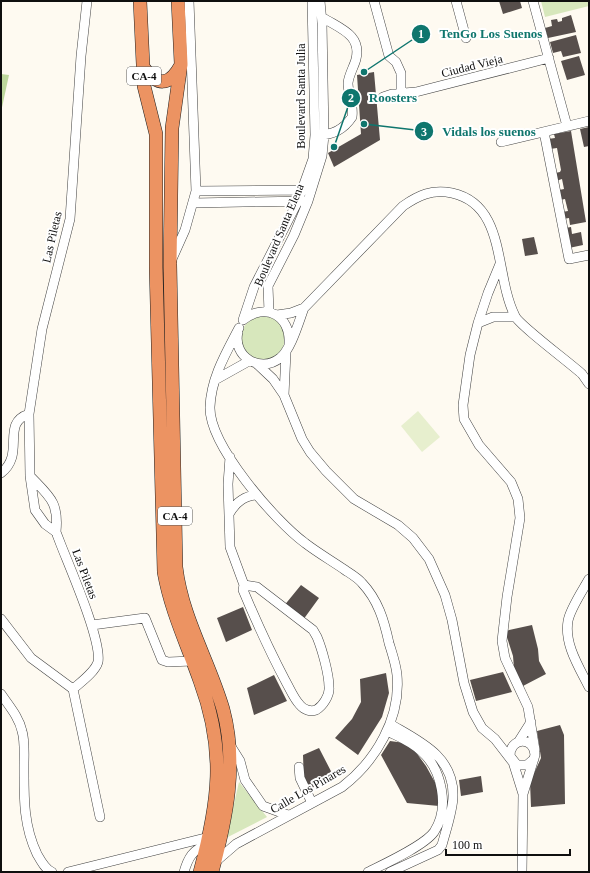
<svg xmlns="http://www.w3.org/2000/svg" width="590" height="873" font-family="Georgia,serif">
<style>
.green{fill:#d7e7bc}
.forest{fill:#bdd79c}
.pitch{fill:#e7efce}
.building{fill:#574f4c}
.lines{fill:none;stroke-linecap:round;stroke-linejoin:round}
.minor-casing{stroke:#424242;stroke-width:10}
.highway-casing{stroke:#202020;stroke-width:14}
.minor{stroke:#fff;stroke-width:9}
.highway{stroke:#ec9362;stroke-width:13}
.labels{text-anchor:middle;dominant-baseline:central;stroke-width:4;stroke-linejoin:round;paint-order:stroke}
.shield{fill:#fff;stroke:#575757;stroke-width:1}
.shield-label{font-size:11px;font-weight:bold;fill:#0f0f0f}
.street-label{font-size:12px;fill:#0f0f0f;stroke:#fff}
.leader{fill:none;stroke:#0f766e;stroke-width:1.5}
.callout-dot{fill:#0f766e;stroke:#fff;stroke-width:1.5}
.mark-label{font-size:12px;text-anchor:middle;font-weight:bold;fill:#fff}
.callout-label{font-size:13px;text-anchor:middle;font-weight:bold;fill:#0f766e;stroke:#fff;stroke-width:4;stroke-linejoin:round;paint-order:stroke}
</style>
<rect width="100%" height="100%" fill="#fefaf1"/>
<path class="green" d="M541,1H589V6L545,17Z
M241 338a22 22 0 1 1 44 0a22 22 0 1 1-44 0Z
M239,782L267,817L226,838Z"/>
<path class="forest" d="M1,74L9,75L1,112Z"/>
<path class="pitch" d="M418,411L440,437L422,452L401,426Z"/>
<path class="building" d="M499,1H520L522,8L503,14Z
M571,15L576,32L548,38L545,28L552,26L551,20L557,19L558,22L562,21V18Z
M576,35L581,53L563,57L561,51L553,53L550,42Z
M579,56L585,75L567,80L561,61Z
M374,72L380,140L334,167L328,153L361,134L357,75Z
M589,127V146L584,147L580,129Z
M571,131L586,222L570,225L569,218L563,219L562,212L568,211L565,199L560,200L559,190L564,189L562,179L556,181L555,173L560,172L561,170L557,148L550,149L548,139L555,138L554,134Z
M571,227L572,234L581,232L583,245L569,248L565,228Z
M534,237L538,254L525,256L522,239Z
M301,585L319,598L303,620L283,607Z
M243,607L252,630L226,642L217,618Z
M532,625L538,649L539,661L546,674L523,686L514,668L513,656L505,631Z
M503,672L512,692L476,701L470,680Z
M386,673L389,693L382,717L358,755L335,738L352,719L361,702L360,679Z
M274,675L287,701L254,715L247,688Z
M560,725L564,735L565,804L531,807L530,782L541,758L537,731Z
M390,741L405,743L415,751L426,766L442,795L439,806L407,803L381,755Z
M319,748L334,777L312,788L307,787L304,783L303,755Z
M481,776L483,792L461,796L459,780Z"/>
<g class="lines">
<defs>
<path id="minor" d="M374,1L389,56L396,62L401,73V93
M456,1L466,38
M533,1L567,126
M383,97L392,94L416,92L549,58
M544,132L569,259L589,255
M319,135C334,135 344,129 352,117C354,105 348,94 348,83C349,74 354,67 356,59C362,34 338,28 322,17
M501,142L589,121
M196,191L308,190
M194,203L304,201
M172,259L185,230L196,191L189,1
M269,312L268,286L294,235L308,201L322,156L324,135L322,23L320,1
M277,315L291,313L304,308L403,206C419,195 432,189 452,193C507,205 494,275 515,316C519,325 570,363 582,374L589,384
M515,317H493L478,323L470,355L463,405L464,419L479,445L511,482L518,499L520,518L507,597L502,641L505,658L528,707L535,750
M243,320L254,287L298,201L313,159L315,135L312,1
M243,320C265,302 291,315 289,344
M478,323L488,293L500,264
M238,332C232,356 260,374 280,358C291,350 299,321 304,308
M257,364L273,379L284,395L302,439L310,452L326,471L354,499L398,525L413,538L429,559L445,595L452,620L464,683L473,712L482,728L495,739L512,761
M215,380L249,361
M284,395L286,352
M230,457L228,484L230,547L244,585L243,590C256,621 270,652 286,682C290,689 294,699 300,705C304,710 311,712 316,710C323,706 330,695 329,687C329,674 322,649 317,637L313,630L257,587L244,585
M1,473C26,454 0,423 29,414
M30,476C50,497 59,502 56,532
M229,514C236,502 244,496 257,495
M589,579C583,590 570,609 568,621C564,644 579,667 589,687
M1,619L31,658L73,689L100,817
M92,625L145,618L162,660L168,662L192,661
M73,689C81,682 95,672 98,662C102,641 70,568 61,545L56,532L45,524L35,510L30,476L29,414L42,329L70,219L81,56L87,1
M1,694C9,706 19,717 22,731C25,741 24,754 24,765C24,796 23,825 37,854C41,861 45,869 52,872
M519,741L531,722
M230,745L240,761L245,780L263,806L288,815
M513,762L523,794
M299,767L300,778L312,803
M214,863L236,844L342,787C376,761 401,718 397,675C396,664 392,653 389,643C384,620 378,600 362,583C358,578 351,574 345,570C332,561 318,553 305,543C275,521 209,445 210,407C211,378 226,353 239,328
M68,872L209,837
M184,872C188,858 193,849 207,845
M368,872C384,864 424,846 434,832C450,808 442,769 421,751C411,741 399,737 387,731
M390,872L438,850L442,845C446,830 453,810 453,796C454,756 419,741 390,724
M522,872L523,794L535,755C534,736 510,737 510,756L517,765H527L534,759"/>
<path id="highway" d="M140,1L144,86L156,134V267L164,572C171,611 187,644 200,681C226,751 219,802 200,872
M178,1L181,64L172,128L170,264L176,567C182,618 209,661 223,709C238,764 226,819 212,872
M143,67C157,86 169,87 181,65"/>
</defs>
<use href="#minor" class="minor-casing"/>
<use href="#highway" class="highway-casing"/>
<use href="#minor" class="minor"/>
<use href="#highway" class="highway"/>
</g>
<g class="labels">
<g class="shield">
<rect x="127" y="67" width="34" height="18" rx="3"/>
<rect x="158" y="507" width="34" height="18" rx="3"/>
</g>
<g class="shield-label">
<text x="144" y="76">CA-4</text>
<text x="175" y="516">CA-4</text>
</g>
<g class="street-label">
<text transform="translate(472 66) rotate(-14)">Ciudad Vieja</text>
<text transform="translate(301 96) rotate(-90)">Boulevard Santa Julia</text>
<text transform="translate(279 235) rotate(-67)">Boulevard Santa Elena</text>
<text transform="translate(52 237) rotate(-77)">Las Piletas</text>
<text transform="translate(85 574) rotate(69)">Las Piletas</text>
<text transform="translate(308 789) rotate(-30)">Calle Los Pinares</text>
</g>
</g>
<path class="leader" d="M364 72L421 34M334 147L351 98M364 124L424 131"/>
<g class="callout-dot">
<circle cx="364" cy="72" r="4"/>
<circle cx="334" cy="147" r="4"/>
<circle cx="364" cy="124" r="4"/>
<circle cx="421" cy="34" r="10"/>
<circle cx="351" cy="98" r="10"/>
<circle cx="424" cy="131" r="10"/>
</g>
<g class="mark-label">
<text x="421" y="38">1</text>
<text x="351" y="102">2</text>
<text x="424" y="136">3</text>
</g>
<g class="callout-label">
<text x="491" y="38">TenGo Los Suenos</text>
<text x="393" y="102">Roosters</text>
<text x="489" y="136">Vidals los suenos</text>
</g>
<rect width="590" height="873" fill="none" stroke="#0f0f0f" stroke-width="4"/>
<path d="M446 849v6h124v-6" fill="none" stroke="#0f0f0f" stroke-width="2"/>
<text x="452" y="849" font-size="12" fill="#0f0f0f" stroke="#ffffff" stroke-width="3" paint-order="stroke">100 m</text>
</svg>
